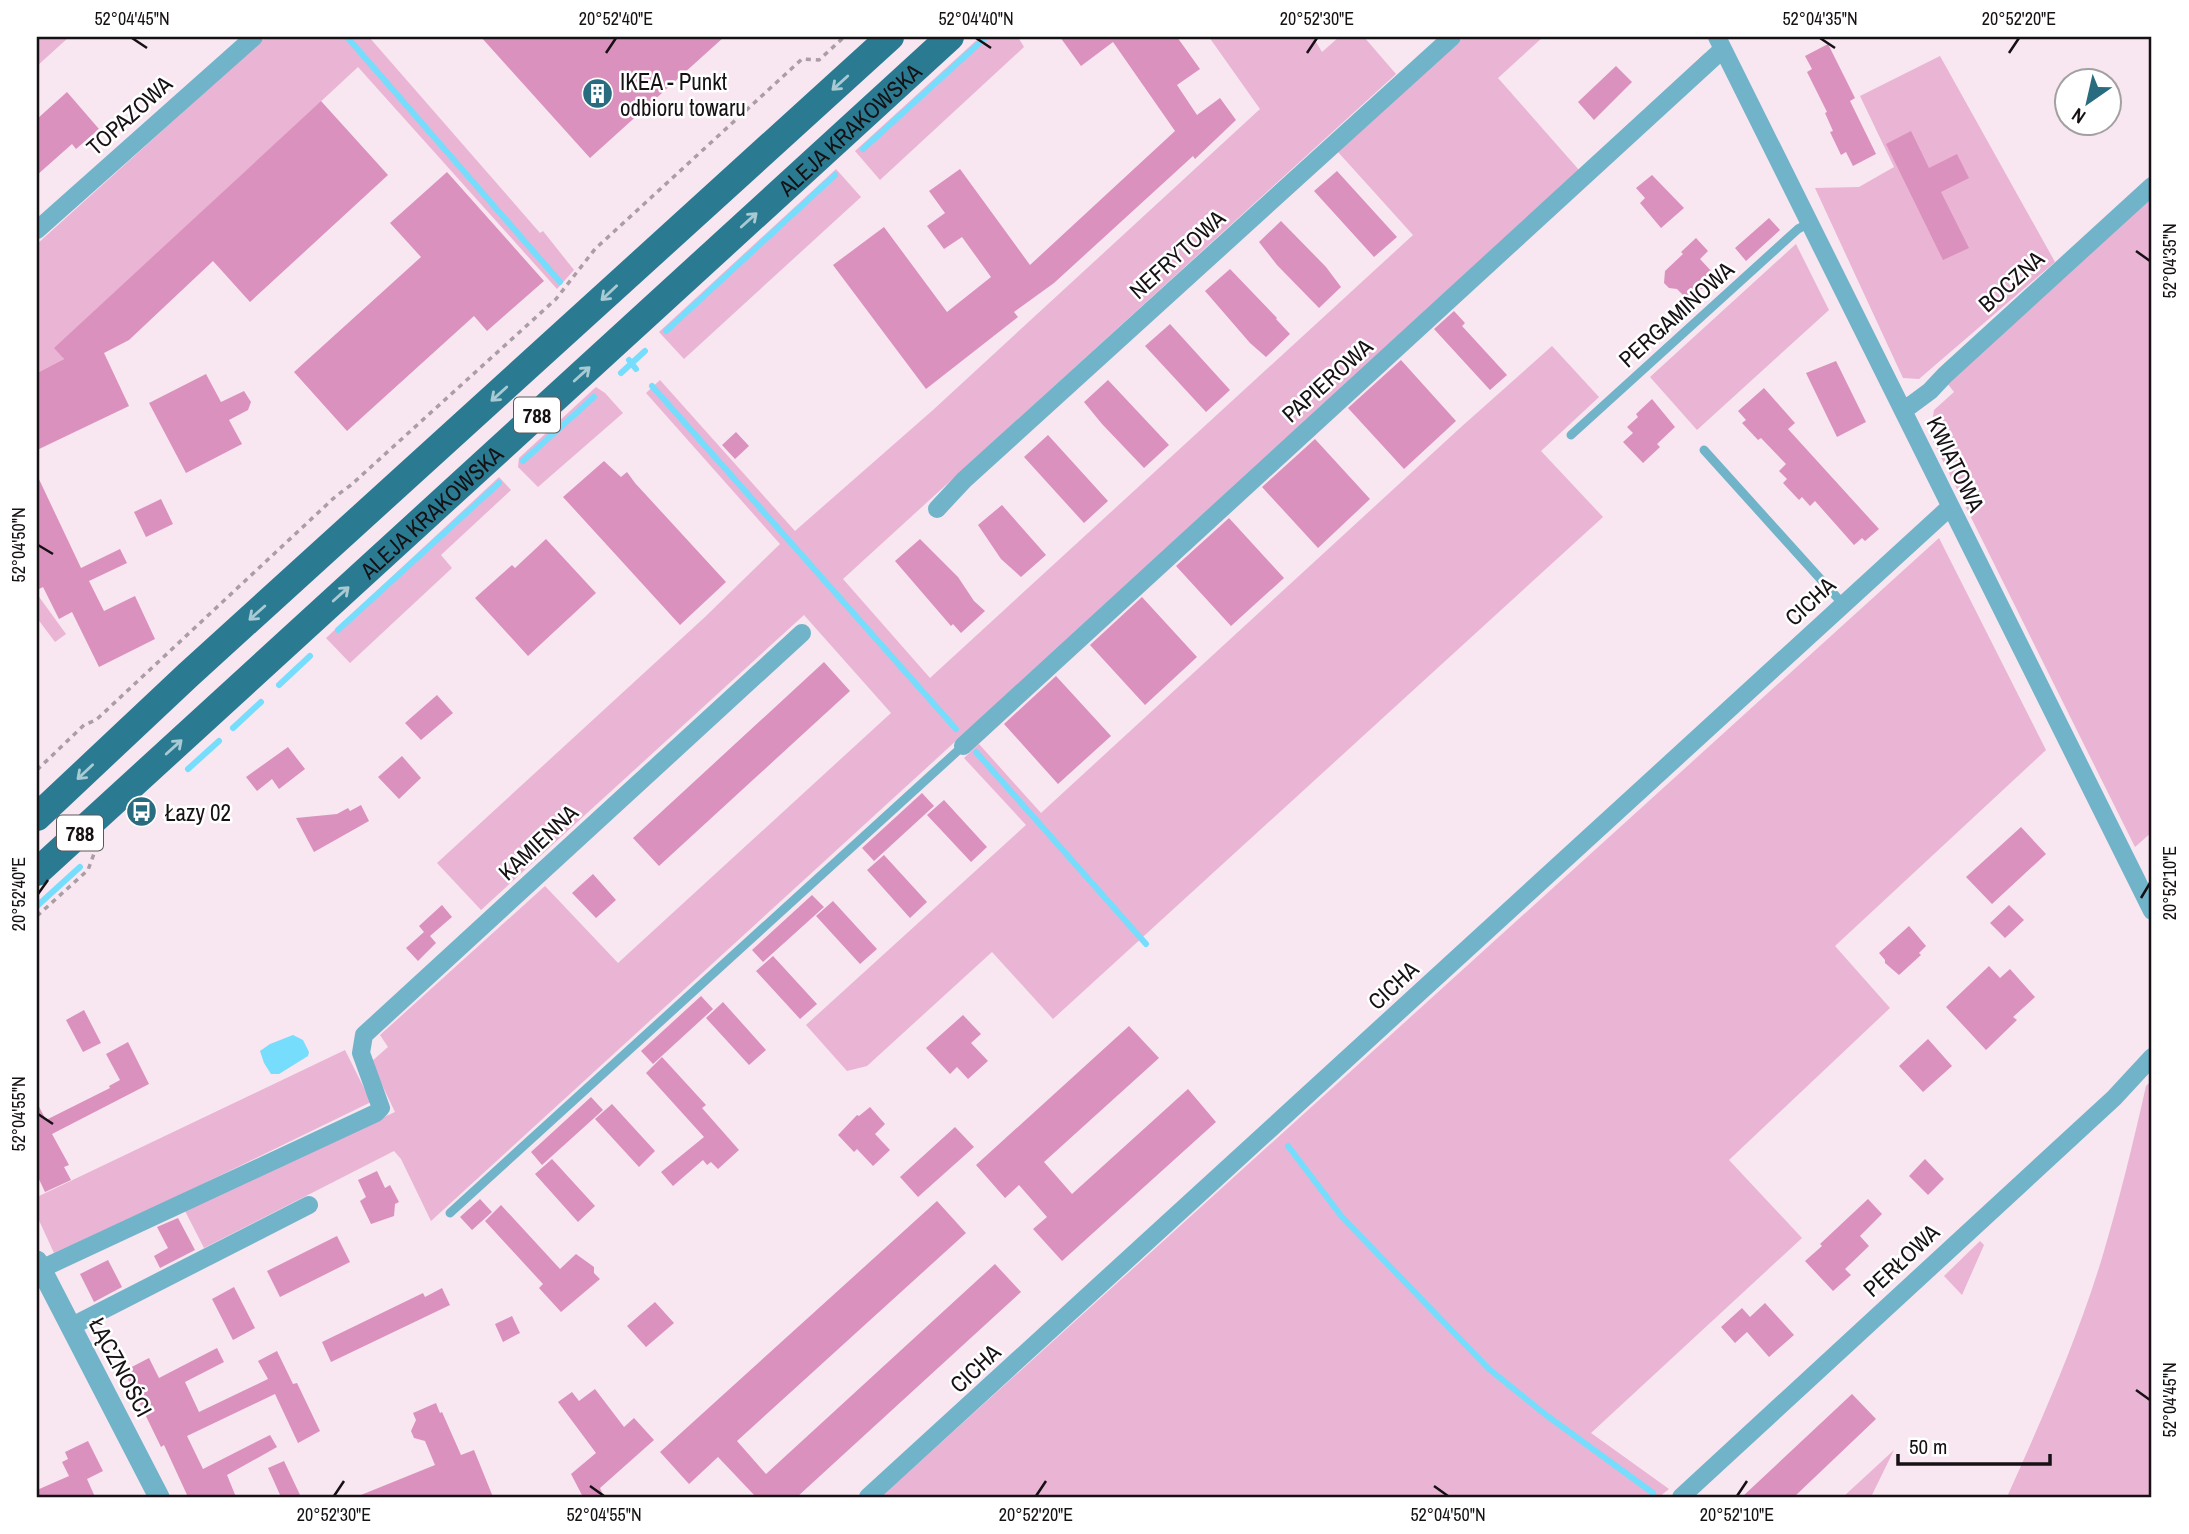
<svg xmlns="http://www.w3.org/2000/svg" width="2189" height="1534" font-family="'Archivo Narrow',sans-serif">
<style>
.green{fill:#eab4d4}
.water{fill:#77ddfd}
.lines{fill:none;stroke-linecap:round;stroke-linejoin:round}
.stream{stroke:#77ddfd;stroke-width:6}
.building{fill:#db91bd}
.path{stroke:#ab9da5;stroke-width:3.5;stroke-dasharray:5 5;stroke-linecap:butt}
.service{stroke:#71b4c9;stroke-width:9}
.minor{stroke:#71b4c9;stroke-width:18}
.tertiary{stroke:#71b4c9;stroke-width:21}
.primary{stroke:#2a7b92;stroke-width:28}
.oneway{stroke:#aacad3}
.ticks{fill:none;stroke:#161114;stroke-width:2.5}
.labels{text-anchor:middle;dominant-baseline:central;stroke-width:5;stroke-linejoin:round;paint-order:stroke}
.shield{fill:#fff;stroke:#5c585a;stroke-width:2}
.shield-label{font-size:21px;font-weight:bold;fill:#161114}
.poi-label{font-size:23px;fill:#161114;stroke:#fff;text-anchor:start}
.street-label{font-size:23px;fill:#161114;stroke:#fff}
.neatline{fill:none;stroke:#161114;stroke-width:2.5}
.ticks-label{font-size:18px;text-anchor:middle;fill:#161114}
</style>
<rect width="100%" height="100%" fill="#f8e6f0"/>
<path class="green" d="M37,37H69L37,66Z
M266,37H369L540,233L543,231L574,270L557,289L358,67L55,348L64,359L37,373V244Z
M980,37H1018L1024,47L880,180L855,151Z
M1209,37H1313L1322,52L1339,37H1364L1396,74L843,579L930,678L1413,235L1338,152L1464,37H1543L1498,78L1579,170L1705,53L1712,68L1450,289L431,1221L401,1159L394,1151L204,1248L184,1209L395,1112L371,1062L388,1047L380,1035L545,886L618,963L891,713L804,615L481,910L437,863L705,617L780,544L646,393L660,380L795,531L933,410L1260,109Z
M1940,56L2055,262L1919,379L1903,378L1815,188L1859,187L1894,167L1860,96Z
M836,169L861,197L684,359L659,332Z
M2152,194V832L2135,847L1930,435L1934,410L1954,392L1947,383Z
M1796,244L1829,310L1697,430L1650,377Z
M1552,346L1599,397L1541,451L1603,517L1053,1019L992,952L867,1066L847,1071L806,1025L1026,825L964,758L979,744L1041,813L1460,428Z
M596,387L605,393L623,413L538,487L518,467L519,458Z
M499,477L511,490L441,555L452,568L350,663L326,638Z
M1939,538L2046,750L1835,946L1890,1008L1729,1160L1802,1238L1591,1433L1669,1489L1659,1497H881Z
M37,594L66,634L55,642L37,618Z
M345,1050L371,1102L178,1196L54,1253L37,1216V1197Z
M2152,1080V1497H2007C2042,1419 2077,1340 2102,1258C2119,1201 2133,1144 2146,1086Z
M1980,1241L1984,1245L1962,1295L1944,1276Z
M1894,1450L1871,1497H1843Z"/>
<path class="water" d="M293,1035L303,1040L309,1052L308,1056L279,1074H271L264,1063L260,1051L270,1044Z"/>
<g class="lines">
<path class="stream" d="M347,37L560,282
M863,149L986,37
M666,331L835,175
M629,360L636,369
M621,373L645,351
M652,386L956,729
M523,461L594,397
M338,630L499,483
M279,685L310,656
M233,728L261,702
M976,752L1146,944
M188,769L219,741
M37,906L80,867
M1288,1146L1342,1217L1489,1369L1546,1415L1653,1493"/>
</g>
<path class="building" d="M481,37H724L590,158Z
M1060,37H1177L1200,69L1177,85L1197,115L1220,98L1236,120L1195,159L1193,156L1054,283L1014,312L1018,317L926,389L833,265L884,227L947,312L991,277L962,237L944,249L927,226L945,213L929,191L960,169L1030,265L1175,131L1113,42L1081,66Z
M1828,44L1855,98L1850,101L1876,154L1853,166L1846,152L1841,155L1830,132L1833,131L1825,113L1827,112L1807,72L1812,69L1805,56Z
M1616,66L1632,82L1594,120L1578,102Z
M67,92L99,129L76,149L72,144L37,175V119Z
M321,101L388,175L250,302L213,261L129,340L104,353L129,406L37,450V373L64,359L54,348Z
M1911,131L1929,168L1957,154L1969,178L1941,192L1969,248L1943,260L1886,144Z
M1337,171L1397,237L1374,257L1314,191Z
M447,172L544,281L487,331L474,316L347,431L294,372L421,257L390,223Z
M1652,175L1684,208L1661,228L1640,203L1645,198L1636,188Z
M1769,218L1780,230L1746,261L1735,248Z
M1281,221L1326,267L1341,287L1319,308L1277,265L1259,242Z
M1696,238L1708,251L1700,259L1713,273L1705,281V289L1697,288L1686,298L1677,289L1669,288L1664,283L1665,271L1683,254L1681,252Z
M1230,269L1277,318L1276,319L1290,334L1266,357L1250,343L1205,291Z
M1454,311L1465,323L1462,326L1507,375L1490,390L1434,329Z
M1170,324L1230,390L1206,412L1145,346Z
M1401,360L1456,421L1404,469L1348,408Z
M1836,361L1866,422L1837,437L1806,373Z
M206,374L221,402L244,391L251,402L248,410L229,420L242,444L186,473L149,403Z
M1108,380L1169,445L1144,468L1102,424L1084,402Z
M1764,388L1795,423L1788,429L1879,529L1865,541L1862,538L1854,545L1815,501L1810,506L1802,497L1799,500L1783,483L1787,479L1779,471L1786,464L1761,438L1758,440L1742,423L1746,420L1738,411Z
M1652,399L1675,427L1657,444L1660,447L1643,463L1623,442L1633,433L1627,427L1638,417L1636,414Z
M736,432L749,446L735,459L722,445Z
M1048,435L1108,501L1084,523L1024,457Z
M1315,439L1370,499L1318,548L1262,487Z
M604,461L621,477L627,472L635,483L726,582L680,625L563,497Z
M37,475L81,568L120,549L127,563L89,581L104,611L135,596L155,639L99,667L72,612L59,619L43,587L37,590Z
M161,499L173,524L146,537L134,512Z
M1002,505L1046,555L1021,577L1001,559L978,525Z
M1229,518L1284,578L1231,626L1176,566Z
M546,539L596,593L528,656L475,598L512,565L515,568Z
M920,539L958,577L974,601L985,611L961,633L953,624L951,626L895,561Z
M1142,597L1197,657L1145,705L1090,645Z
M824,662L850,691L659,866L633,838Z
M1056,676L1111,736L1058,784L1004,724Z
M437,695L453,713L421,740L405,723Z
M288,747L305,769L279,789L272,779L257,791L246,777Z
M402,756L421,778L399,799L378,777Z
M922,793L934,806L874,861L862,848Z
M944,800L987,847L971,862L927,815Z
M361,805L369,821L314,852L296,818L337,814L348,808L350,811Z
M2021,827L2046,854L1992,904L1966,877Z
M884,855L927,902L910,918L867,870Z
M593,874L616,900L596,918L572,893Z
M812,895L824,907L763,962L752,950Z
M833,901L877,949L860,964L816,916Z
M442,905L452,917L430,936L436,943L418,961L406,948L424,932L419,926Z
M2009,905L2024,920L2005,938L1990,923Z
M1909,926L1926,946L1919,953L1921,955L1899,975L1885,963V960L1879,953Z
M773,956L817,1004L800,1019L756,971Z
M1989,966L2000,978L2010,969L2035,997L2013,1017L2017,1020L1986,1050L1946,1007Z
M701,996L713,1009L653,1064L641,1051Z
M723,1002L766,1050L749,1065L706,1018Z
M84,1010L101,1043L83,1052L66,1020Z
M963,1015L981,1034L971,1043L988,1061L968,1079L957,1067L950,1074L926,1048Z
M1129,1026L1159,1058L1044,1162L1072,1194L1188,1089L1216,1122L1062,1261L1033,1229L1047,1217L1019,1185L1005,1198L976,1165Z
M1928,1039L1952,1066L1923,1092L1899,1066Z
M128,1042L149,1084L52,1134L69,1165L64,1167L71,1180L45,1192L37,1175V1103L46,1120L110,1088L109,1086L120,1080L106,1054Z
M662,1057L706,1105L702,1108L739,1150L718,1169L711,1162L707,1165L703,1160L673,1186L661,1172L704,1137L646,1073Z
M591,1097L603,1110L542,1165L531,1152Z
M612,1104L655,1151L639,1167L595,1119Z
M870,1107L885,1124L875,1134L890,1150L873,1166L857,1149L854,1152L838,1135L857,1115L859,1116Z
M955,1127L974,1147L918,1197L900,1177Z
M552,1159L595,1206L578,1222L535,1174Z
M1925,1159L1944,1179L1928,1195L1909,1176Z
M377,1171L385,1188L390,1185L399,1202L395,1204L394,1216L371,1224L360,1201L366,1197L358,1180Z
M480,1199L492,1212L472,1230L460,1217Z
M1868,1199L1882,1214L1860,1236L1869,1246L1845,1269L1851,1275L1833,1291L1805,1261L1822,1246L1820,1244Z
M937,1201L966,1233L737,1441L766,1474L995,1264L1021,1292L797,1497H756L718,1457L689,1484L660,1452Z
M501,1205L560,1269L576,1254L594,1267V1273L600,1279L561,1312L539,1288L543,1284L485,1221Z
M178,1218L195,1250L160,1268L154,1256L168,1248L157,1227Z
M337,1236L350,1262L280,1297L267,1271Z
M108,1260L122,1287L94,1302L80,1274Z
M234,1287L255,1328L233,1340L212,1299Z
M442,1288L450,1305L331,1362L322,1342L423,1293L425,1297Z
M655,1302L674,1323L646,1347L627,1326Z
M1765,1303L1794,1335L1769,1357L1747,1332L1735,1343L1721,1327L1742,1308L1750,1317Z
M512,1316L520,1333L503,1342L495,1324Z
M217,1348L224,1362L185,1382L199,1412L268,1379L258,1361L277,1351L293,1384L297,1383L320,1431L298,1443L275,1394L187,1436L203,1469L270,1435L277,1447L227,1475L236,1497H188L164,1445L161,1447L124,1371L149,1358L159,1378Z
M595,1389L624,1427L634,1418L654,1440L600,1488L604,1497H583L571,1474L596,1453L558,1402L572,1392L579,1401Z
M1852,1394L1876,1419L1794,1497H1742Z
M436,1403L440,1413L442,1412L461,1455L474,1450L493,1497H356L435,1465L425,1441L414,1438L411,1431L416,1420L413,1413Z
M88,1441L103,1471L87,1479L95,1497H37V1490L69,1476L62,1462L68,1459L65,1452Z
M284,1461L301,1497H281L268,1468Z"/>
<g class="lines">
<path class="path" d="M37,770L84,725L96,720L336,496L351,485L556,299L595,249L802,59L819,60L844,37
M37,916L88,870L95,851"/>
<path class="service" d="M1571,435L1798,229L1809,223
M1704,450L1843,604
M450,1213L963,746"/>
<path class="minor" d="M1717,37L2152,911
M37,230L254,37
M1903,411L1930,391L1945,375L2152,186
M937,509L964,480L1452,37
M963,746L1723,49
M41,1269L376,1113L381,1108L361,1053L364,1035L802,633
M70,1327L309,1205
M868,1497L1950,507
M1681,1497L2114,1098L2152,1057"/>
<path class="tertiary" d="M37,1261L159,1497"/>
<g class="primary">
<path d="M37,817L188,675L890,37"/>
<path id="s1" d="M37,872L950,37"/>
</g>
</g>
<defs><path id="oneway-shaft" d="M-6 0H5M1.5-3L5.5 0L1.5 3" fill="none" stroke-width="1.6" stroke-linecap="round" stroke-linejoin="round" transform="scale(1.75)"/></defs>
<g class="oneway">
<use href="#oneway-shaft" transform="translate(840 83) rotate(138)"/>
<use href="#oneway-shaft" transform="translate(749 220) rotate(-42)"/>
<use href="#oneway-shaft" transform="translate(609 293) rotate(137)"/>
<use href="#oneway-shaft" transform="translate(582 374) rotate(-42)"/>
<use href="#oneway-shaft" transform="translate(499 394) rotate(138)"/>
<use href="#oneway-shaft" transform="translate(341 594) rotate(-42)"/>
<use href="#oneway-shaft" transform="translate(257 613) rotate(138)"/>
<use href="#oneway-shaft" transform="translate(174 747) rotate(-42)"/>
<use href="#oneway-shaft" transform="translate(85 772) rotate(137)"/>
</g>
<path class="ticks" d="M132,38L147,48M976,38L991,48M1820,38L1835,48M606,53L616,38M1307,53L1317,38M2009,53L2019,38M2136,251L2150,261M38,545L53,554M38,894L48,880M2141,898L2150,883M38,1114L53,1124M2136,1390L2150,1400M590,1486L604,1496M1434,1486L1448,1496M334,1496L344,1481M1036,1496L1046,1481M1737,1496L1747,1481"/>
<defs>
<symbol id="building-disc" viewBox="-11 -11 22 22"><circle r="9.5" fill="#2a6c7f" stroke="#fff"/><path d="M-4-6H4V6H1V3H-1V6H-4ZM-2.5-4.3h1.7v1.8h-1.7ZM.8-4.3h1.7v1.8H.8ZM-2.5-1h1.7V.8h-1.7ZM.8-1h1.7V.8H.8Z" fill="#fff"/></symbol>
<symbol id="bus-disc" viewBox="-11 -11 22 22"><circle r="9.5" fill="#2a6c7f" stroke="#fff"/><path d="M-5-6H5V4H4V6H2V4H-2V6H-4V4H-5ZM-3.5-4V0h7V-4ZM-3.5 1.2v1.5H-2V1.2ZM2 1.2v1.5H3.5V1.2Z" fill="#fff"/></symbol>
</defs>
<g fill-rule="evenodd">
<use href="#building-disc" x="580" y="76" width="35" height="35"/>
<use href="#bus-disc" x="124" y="794" width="35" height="35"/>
</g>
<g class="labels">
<g class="shield">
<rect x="514" y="397.5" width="46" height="35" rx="5"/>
<rect x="57" y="815.5" width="46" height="35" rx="5"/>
</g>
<g class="shield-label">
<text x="537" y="415">788</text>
<text x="80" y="833">788</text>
</g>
<g class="poi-label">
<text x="620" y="81">IKEA - Punkt<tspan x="620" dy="26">odbioru towaru</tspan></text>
<text x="165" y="812">Łazy 02</text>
</g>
<g class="street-label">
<text transform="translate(129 115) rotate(-42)">TOPAZOWA</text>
<text stroke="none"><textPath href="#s1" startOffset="1101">ALEJA KRAKOWSKA</textPath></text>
<text transform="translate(1177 254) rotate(-42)">NEFRYTOWA</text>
<text transform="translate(2011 281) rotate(-42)">BOCZNA</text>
<text transform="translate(1676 314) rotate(-42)">PERGAMINOWA</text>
<text transform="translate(1327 380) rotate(-42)">PAPIEROWA</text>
<text transform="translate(1956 464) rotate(64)">KWIATOWA</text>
<text stroke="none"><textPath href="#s1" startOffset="534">ALEJA KRAKOWSKA</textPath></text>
<text transform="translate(1810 601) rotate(-43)">CICHA</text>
<text transform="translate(538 842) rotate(-43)">KAMIENNA</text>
<text transform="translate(1393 985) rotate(-43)">CICHA</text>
<text transform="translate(1901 1260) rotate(-43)">PERŁOWA</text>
<text transform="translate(121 1367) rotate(62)">ŁĄCZNOŚCI</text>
<text transform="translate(975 1368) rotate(-43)">CICHA</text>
</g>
</g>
<rect width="2189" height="1534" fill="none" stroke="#ffffff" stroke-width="77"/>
<g transform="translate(2088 102) rotate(214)"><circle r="33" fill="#ffffff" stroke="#a2a0a1" stroke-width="2"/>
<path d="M0-5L12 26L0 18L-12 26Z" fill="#2a6c7f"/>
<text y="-10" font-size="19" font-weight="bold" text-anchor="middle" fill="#161114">N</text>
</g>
<path d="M1898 1454v10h152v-10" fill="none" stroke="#161114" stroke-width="3.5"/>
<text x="1909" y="1454" font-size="21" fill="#161114" stroke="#ffffff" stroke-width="5" paint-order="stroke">50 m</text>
<rect x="38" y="38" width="2112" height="1458" class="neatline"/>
<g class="ticks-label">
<text x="132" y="25">52°04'45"N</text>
<text x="616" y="25">20°52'40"E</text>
<text x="976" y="25">52°04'40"N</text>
<text x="1317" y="25">20°52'30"E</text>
<text x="1820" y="25">52°04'35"N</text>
<text x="2019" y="25">20°52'20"E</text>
<text transform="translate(2170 261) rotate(-90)" y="6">52°04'35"N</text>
<text transform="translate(19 545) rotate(-90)" y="6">52°04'50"N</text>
<text transform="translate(2170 883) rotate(-90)" y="6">20°52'10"E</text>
<text transform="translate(19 894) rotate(-90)" y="6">20°52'40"E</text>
<text transform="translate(19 1114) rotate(-90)" y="6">52°04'55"N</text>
<text transform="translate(2170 1400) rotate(-90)" y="6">52°04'45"N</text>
<text x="334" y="1521">20°52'30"E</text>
<text x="604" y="1521">52°04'55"N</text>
<text x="1036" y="1521">20°52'20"E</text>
<text x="1448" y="1521">52°04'50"N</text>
<text x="1737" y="1521">20°52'10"E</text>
</g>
</svg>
